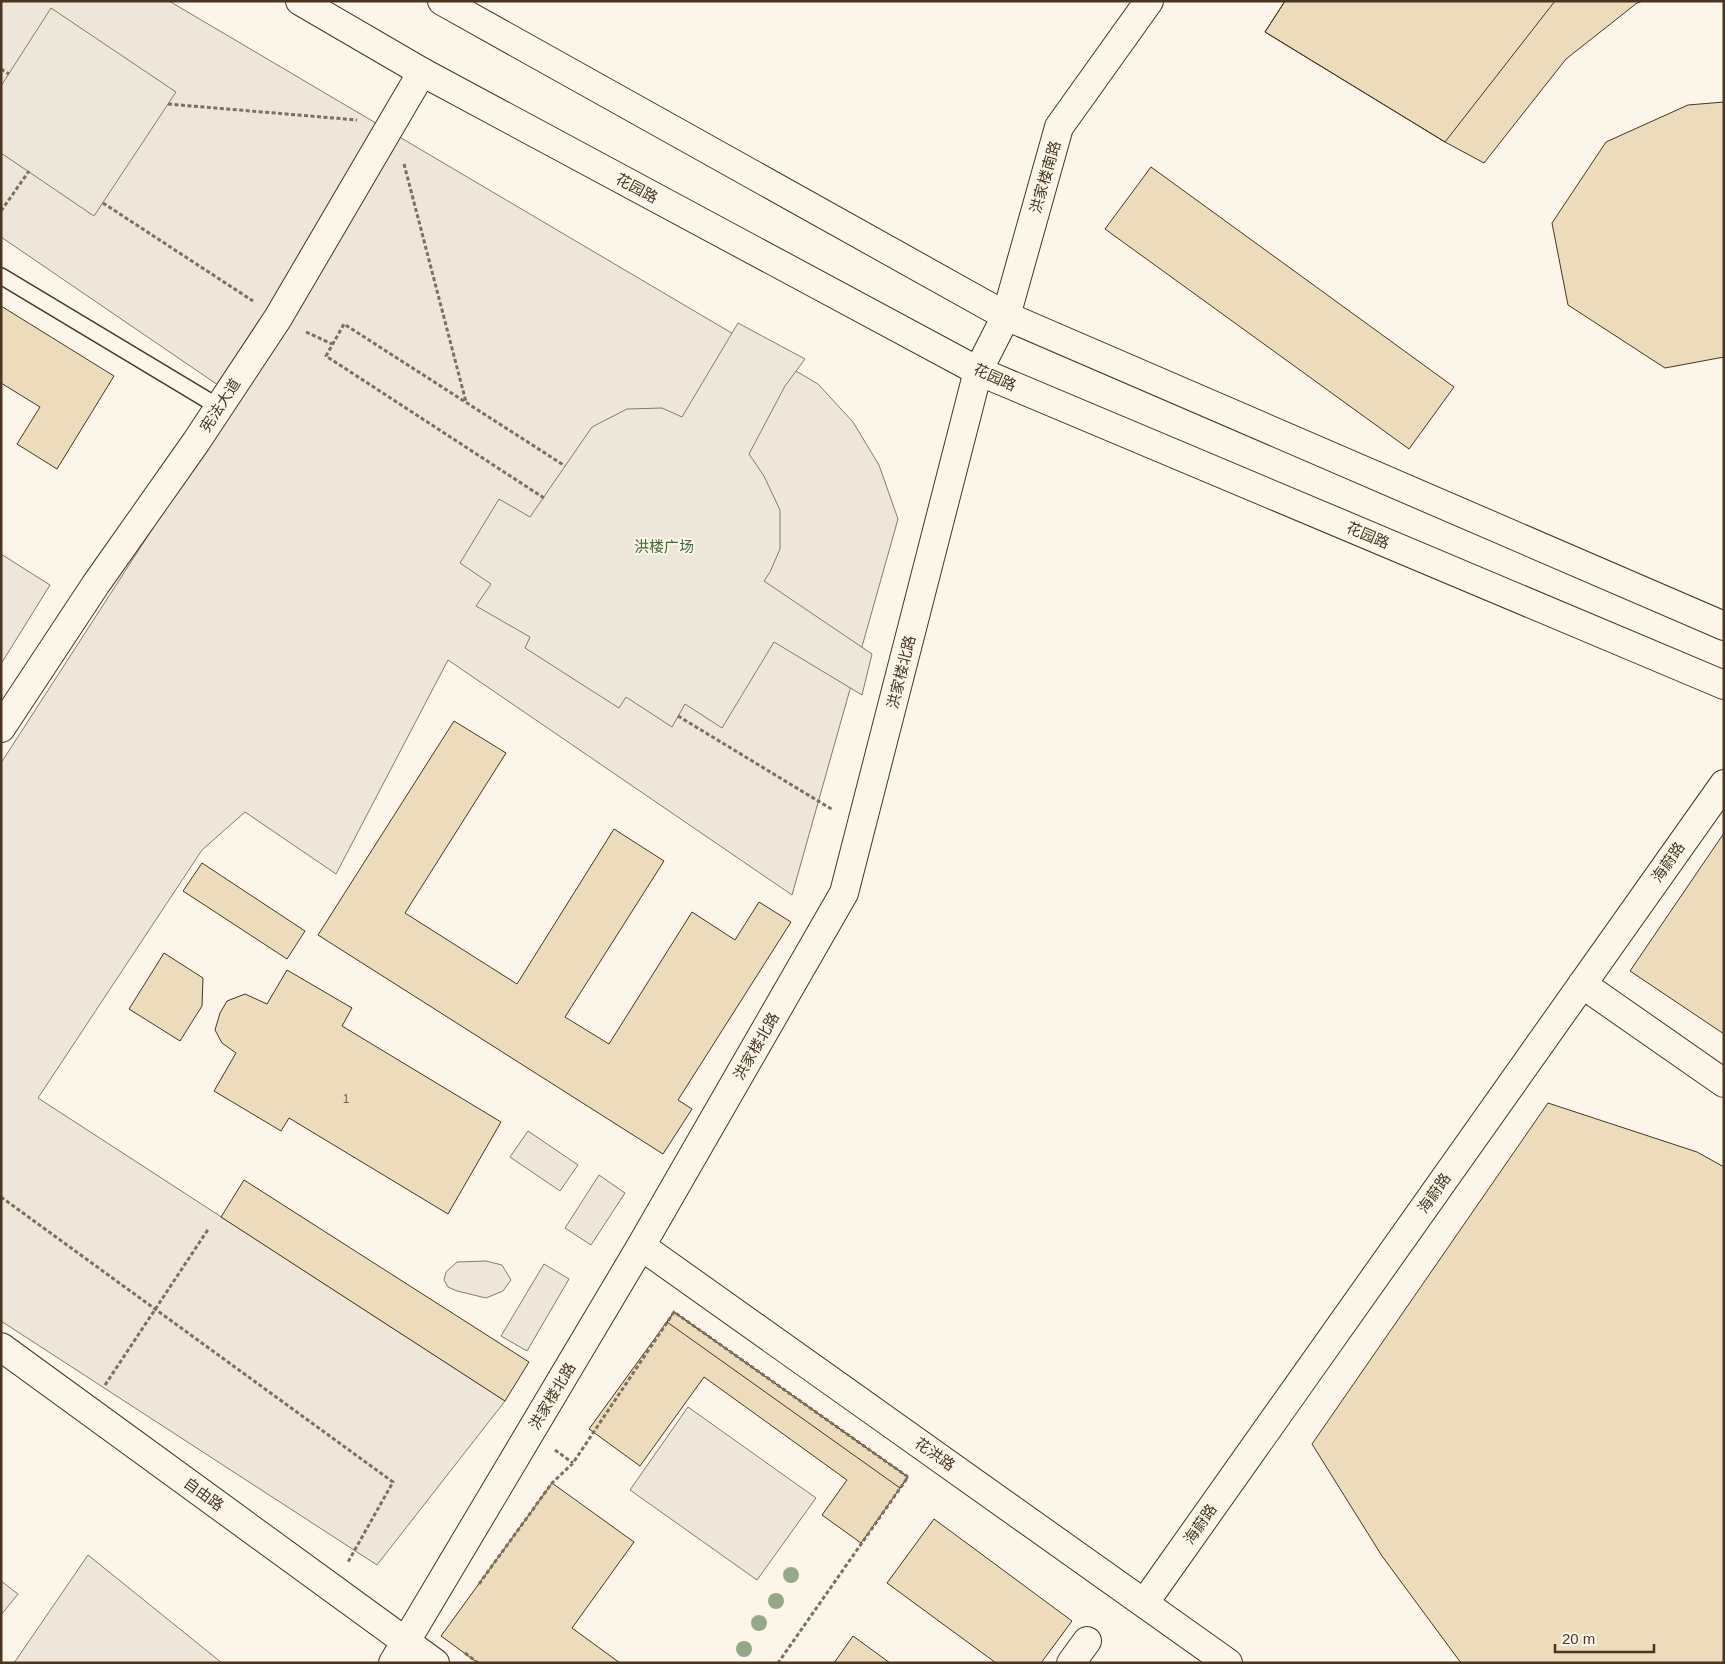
<svg xmlns="http://www.w3.org/2000/svg" width="1725" height="1664" font-family="Helvetica,'Noto Sans SC',sans-serif">
<style>
.green{fill:#ede6d9;stroke:#887966}
.parking{fill:#ede7d9;stroke:#887966}
.building{fill:#ecdcbc;stroke:#4a3520}
.lines{fill:none;stroke-linecap:round;stroke-linejoin:round}
.lane-casing{stroke:#4a3520;stroke-width:18}
.street-casing{stroke:#4a3520;stroke-width:30}
.secondary-casing{stroke:#4a3520;stroke-width:30}
.primary-casing{stroke:#4a3520;stroke-width:30}
.path{stroke:#7f6f5c;stroke-width:3;stroke-dasharray:4 2.5;stroke-linecap:butt}
.lane{stroke:#fbf6e9;stroke-width:15}
.street{stroke:#fbf6e9;stroke-width:28}
.secondary{stroke:#fbf6e9;stroke-width:28}
.primary{stroke:#fbf6e9;stroke-width:28}
.tree{fill:#96a887}
.labels{text-anchor:middle;dominant-baseline:central;stroke-width:4;stroke-linejoin:round;paint-order:stroke}
.number-label{font-size:12px;fill:#725f47}
.street-label{font-size:15px;fill:#4a3520;stroke:#fbf6e9}
.park-label{font-size:15px;fill:#436837;stroke:#fbf6e9}
</style>
<rect width="100%" height="100%" fill="#fbf6e9"/>
<path class="green" d="M1,1H169L818,384L853,422L879,465L898,519L792,895L448,660L336,874L245,812L202,850L38,1098L505,1401L377,1565L1,1321V763L237,398L1,237Z
M1,554L50,585L1,664Z
M528,1131L578,1165L560,1191L510,1157Z
M599,1175L625,1193L591,1245L565,1228Z
M486,1261L502,1265L511,1280L503,1291L486,1298L457,1291L448,1287L444,1280L446,1272L457,1262Z
M544,1264L569,1279L527,1351L501,1336Z
M688,1407L816,1498L757,1580L630,1490Z
M88,1555L222,1663H14Z
M1,1581L18,1594L1,1615Z"/>
<path class="parking" d="M51,8L176,92L94,216L1,153V86Z
M738,323L805,359L785,386L749,454L764,476L780,510V549L770,572L764,581L872,654L862,695L774,642L722,728L685,704L672,727L626,697L619,708L525,648L530,637L476,606L491,584L460,563L499,499L530,517L592,427L627,409L662,408L682,417Z"/>
<path class="building" d="M1285,1H1555L1445,142L1265,32Z
M1285,1H1643L1637,3L1566,59L1484,163L1445,142L1265,32Z
M1724,102V357L1665,368L1568,305L1552,223L1606,142L1688,105Z
M1151,167L1454,387L1409,449L1105,229Z
M1,306L114,376L57,469L17,444L40,407L1,383Z
M454,721L506,753L405,913L517,984L614,829L664,861L565,1017L609,1044L692,912L735,940L759,902L791,922L678,1100L692,1109L663,1154L318,935Z
M1724,833V1034L1630,971Z
M202,863L305,931L287,959L183,891Z
M164,953L203,978L202,1006L180,1041L129,1009Z
M287,970L352,1008L342,1026L501,1122L448,1214L289,1118L281,1131L214,1091L236,1053L222,1043L215,1030L220,1013L227,1001L245,994L267,1004Z
M1548,1103L1697,1152L1724,1167V1663H1461L1382,1556L1312,1444Z
M244,1180L529,1362L505,1401L221,1217Z
M674,1312L908,1477L861,1543L822,1515L847,1480L704,1377L640,1466L589,1429Z
M674,1312L908,1477L900,1488L667,1322Z
M552,1483L634,1542L572,1628L620,1663H478L441,1636Z
M934,1519L1072,1621L1041,1663H996L887,1583Z
M853,1636L890,1663H834Z"/>
<g class="lines">
<defs>
<path id="lane" d="M1,276L219,407"/>
<path id="street" d="M1,728L96,584L196,442L278,318L422,72
M1582,984L1724,1083
M1,1347L435,1663
M1145,1602L1724,784
M1071,1663L1087,1641"/>
<path id="secondary" d="M641,1246L1228,1663
M393,1663L641,1246L844,893L978,371L1006,316L1059,127L1149,1"/>
<path id="primary" d="M300,1L422,72L978,371L1724,685
M442,1L1006,316L1724,626"/>
</defs>
<use href="#lane" class="lane-casing"/>
<use href="#street" class="street-casing"/>
<use href="#secondary" class="secondary-casing"/>
<use href="#primary" class="primary-casing"/>
<path class="path" d="M1,69L9,74
M168,104L357,120
M404,164L466,402
M103,203L253,301
M1,211L29,171
M306,332L332,344
M544,498L326,356L344,324L565,466
M678,716L833,810
M1,1197L393,1482L348,1562
M105,1385L209,1228
M555,1450L573,1463
M479,1584L552,1483L573,1463L674,1312L908,1477L778,1663
M465,1653L478,1663"/>
<use href="#lane" class="lane"/>
<use href="#street" class="street"/>
<use href="#secondary" class="secondary"/>
<use href="#primary" class="primary"/>
</g>
<g class="tree">
<circle cx="791" cy="1575" r="8"/>
<circle cx="776" cy="1601" r="8"/>
<circle cx="759" cy="1623" r="8"/>
<circle cx="744" cy="1649" r="8"/>
</g>
<g class="labels">
<g class="number-label">
<text x="346" y="1099">1</text>
</g>
<g class="street-label">
<text transform="translate(1045 177) rotate(-74)">洪家楼南路</text>
<text transform="translate(637 188) rotate(28)">花园路</text>
<text transform="translate(995 377) rotate(24)">花园路</text>
<text transform="translate(220 405) rotate(-57)">宪法大道</text>
<text transform="translate(1368 535) rotate(23)">花园路</text>
<text transform="translate(901 672) rotate(-76)">洪家楼北路</text>
<text transform="translate(1668 862) rotate(-55)">海蔚路</text>
<text transform="translate(756 1046) rotate(-60)">洪家楼北路</text>
<text transform="translate(1434 1193) rotate(-55)">海蔚路</text>
<text transform="translate(552 1396) rotate(-59)">洪家楼北路</text>
<text transform="translate(935 1454) rotate(35)">花洪路</text>
<text transform="translate(204 1494) rotate(36)">自由路</text>
<text transform="translate(1200 1524) rotate(-55)">海蔚路</text>
</g>
<g class="park-label">
<text x="664" y="546">洪楼广场</text>
</g>
</g>
<rect width="1725" height="1664" fill="none" stroke="#4a3520" stroke-width="5"/>
<path d="M1555 1644v8h99v-8" fill="none" stroke="#4a3520" stroke-width="2.5"/>
<text x="1562" y="1644" font-size="15" fill="#4a3520" stroke="#fbf6e9" stroke-width="4" paint-order="stroke">20 m</text>
</svg>
